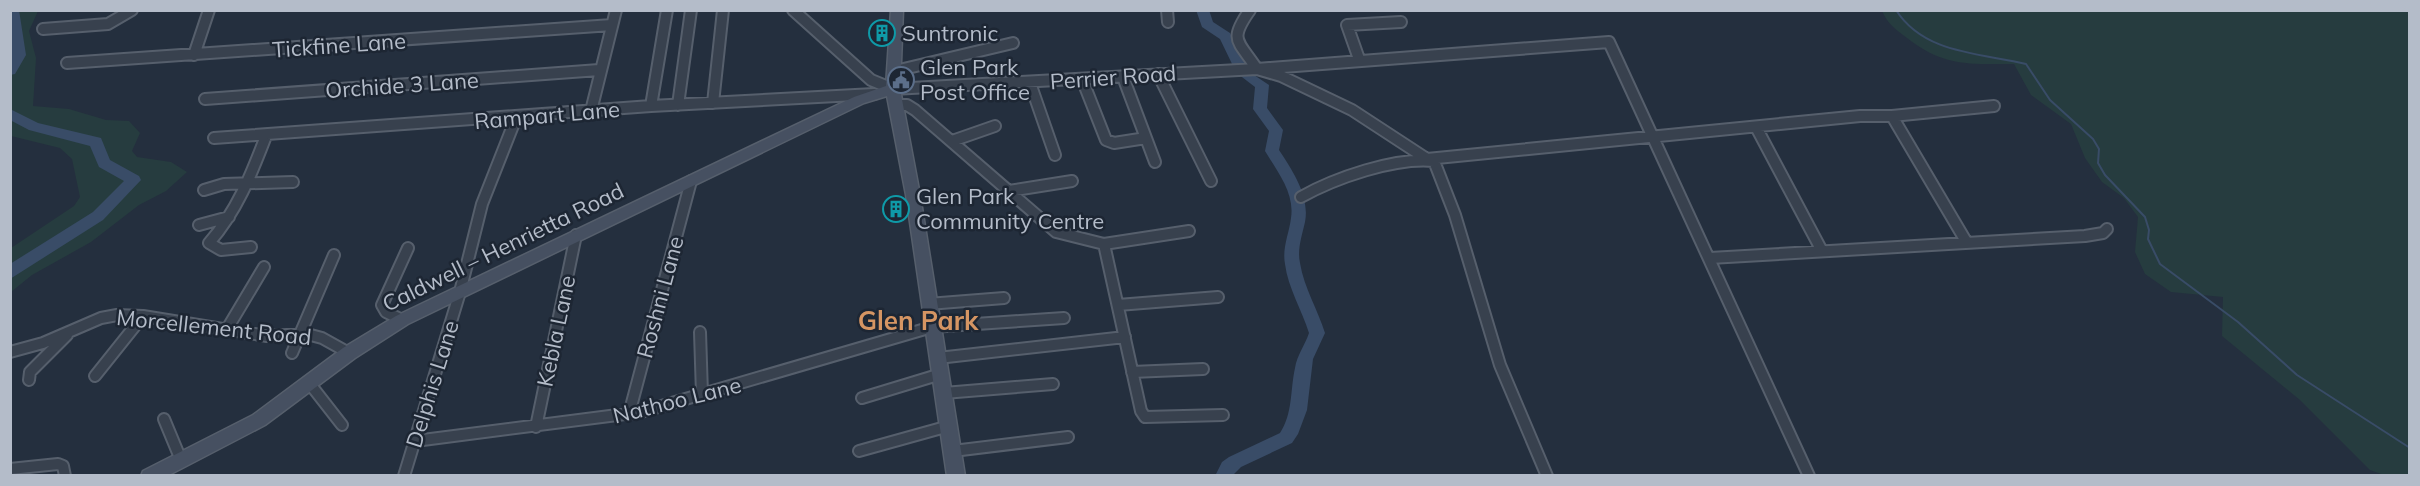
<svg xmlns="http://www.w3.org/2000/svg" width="2420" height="486" font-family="Mulish,sans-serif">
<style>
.green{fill:#263c3f}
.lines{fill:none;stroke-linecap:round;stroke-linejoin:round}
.stream{stroke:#394c67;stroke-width:2}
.river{fill:#394c67;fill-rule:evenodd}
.street-casing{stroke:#565f6c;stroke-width:14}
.secondary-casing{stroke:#565f6c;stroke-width:3}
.street{stroke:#38414e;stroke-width:10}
.secondary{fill:#465061;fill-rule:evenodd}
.labels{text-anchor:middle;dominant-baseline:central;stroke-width:5;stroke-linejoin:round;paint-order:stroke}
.poi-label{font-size:22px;fill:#b4bcc9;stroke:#1d2633;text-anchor:start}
.street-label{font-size:22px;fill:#b4bcc9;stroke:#1d2633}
.quarter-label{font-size:26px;font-weight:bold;fill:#d59563;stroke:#1d2633}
</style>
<rect width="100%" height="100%" fill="#242f3e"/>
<path class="green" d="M11,10L38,11L29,31L36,58L33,106L69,109L106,120L129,121L140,133L132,151L137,157L171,162L187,172L166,191L139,205L91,242L32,275L11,292V248L74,206L80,197L72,159L60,148L11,136Z
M1882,11H2409V475H2384L2370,470L2300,400L2222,336L2223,297L2171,292L2145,274L2135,252L2138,217L2124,198L2102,182L2085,158L2071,124L2031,95L2014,64C1969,64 1944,67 1907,38C1895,29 1888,24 1882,11Z"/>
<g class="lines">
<path class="stream" d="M1896,10C1924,54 1980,53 2026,64L2050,100L2093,139L2099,149L2098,163L2105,175L2145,217L2149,230L2148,239L2160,264L2238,322L2297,375L2410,448"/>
<path class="river" d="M10,10H19L26,55L15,74L10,75L12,55Z
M1196,10H1209L1213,22L1230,33L1246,65L1244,68H1234L1220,39L1202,27Z
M1245,69L1269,85L1267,108L1283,130L1279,150C1293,171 1310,197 1305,222C1302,236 1297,249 1300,263C1304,288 1318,310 1325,333L1313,359L1307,410L1298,434L1292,443L1241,467L1232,476H1215L1222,462L1229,457L1280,433C1293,413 1290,391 1295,368C1297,355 1305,345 1309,333C1302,310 1288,288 1285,264C1282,248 1289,234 1291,218C1295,193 1277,171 1265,151L1269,131L1253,109L1255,87L1238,74Z
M10,109L38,123L101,138L110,160L139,176L141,180L103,220L10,279V264L93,212L124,181L99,167L90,146L29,130L10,120Z"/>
<defs>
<path id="street" d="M793,10L871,80L893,89L1257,69L1609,42L1809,476
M1167,10L1168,22
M1250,10C1228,41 1238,40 1257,69L1281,76L1352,110L1427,159L1860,116H1892
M43,29L108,24L132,10
M194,55L209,10
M1359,59L1347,25L1401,22
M67,63L612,25
M895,71L1013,43
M1158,74L1211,181
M1123,77L1155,162
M1082,79L1106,140L1114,143L1146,138
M1030,83L1055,155
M205,99L599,70
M713,103L723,10
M678,105L691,10
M898,105H907L915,110L1056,232L1104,244L1189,231
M651,106L667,10
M591,111L616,10
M1756,127L1822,251
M214,138L651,106L874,94
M952,141L995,126
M204,190L224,184L293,182
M1009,191L1072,181
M1301,197C1335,178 1395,157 1434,161L1455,215L1500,365L1547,476
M199,225L229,217
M1967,243L1892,116L1994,106
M1104,244L1141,411L1145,417L1223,415
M251,247L221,250L209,243C237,211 251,175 266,136
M1710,258L2085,236L2103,233L2107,229
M928,304L1004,298
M1118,305L1218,297
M402,320L386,312L382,305L408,248
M227,329L264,267
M700,332L702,394
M10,352L43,343L101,318L117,315L143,316L267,336L307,334L322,338L349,353
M292,353L334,255
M938,358L1125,337
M1132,372L1203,369
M95,376L143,316
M29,380L30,372L67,335
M310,384L342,425
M944,393L1053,384
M862,398L941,374
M629,414L691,181
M164,419L181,460
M536,427L576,235
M415,441L641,412L932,327L1064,318
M859,451L949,426
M953,451L1068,437
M10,469L58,464L63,466L65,476
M404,476L460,292L482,204L516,118"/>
<path id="secondary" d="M891,10H903L900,89L920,195L965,476H947L906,195L887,96L864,103L408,324L355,358L265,425L167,476H141L143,471L253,415L343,348L396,316L854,97L886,86Z"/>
</defs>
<use href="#street" class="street-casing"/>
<use href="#secondary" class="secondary-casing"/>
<use href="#street" class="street"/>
<use href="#secondary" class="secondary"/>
</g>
<defs>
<symbol id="building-ring" viewBox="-11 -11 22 22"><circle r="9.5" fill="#1d2633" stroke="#0f9aa8" stroke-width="1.5"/><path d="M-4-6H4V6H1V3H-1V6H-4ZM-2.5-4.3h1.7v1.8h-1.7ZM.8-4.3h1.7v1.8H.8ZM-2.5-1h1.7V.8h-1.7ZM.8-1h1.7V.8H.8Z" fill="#0f9aa8"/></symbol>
<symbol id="civic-ring" viewBox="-11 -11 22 22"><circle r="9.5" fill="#1d2633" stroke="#5c6f8a" stroke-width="1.5"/><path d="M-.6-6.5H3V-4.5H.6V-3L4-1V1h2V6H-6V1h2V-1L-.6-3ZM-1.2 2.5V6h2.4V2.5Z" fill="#5c6f8a"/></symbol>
</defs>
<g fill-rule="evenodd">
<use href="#building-ring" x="867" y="18" width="30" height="30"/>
<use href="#civic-ring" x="886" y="65" width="30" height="30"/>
<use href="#building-ring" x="881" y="194" width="30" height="30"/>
</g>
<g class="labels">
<g class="poi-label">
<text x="902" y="33">Suntronic</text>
<text x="920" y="67">Glen Park<tspan x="920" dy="25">Post Office</tspan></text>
<text x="916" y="196">Glen Park<tspan x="916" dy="25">Community Centre</tspan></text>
</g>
<g class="street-label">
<text transform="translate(339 45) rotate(-4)">Tickfine Lane</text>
<text transform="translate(1113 77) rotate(-4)">Perrier Road</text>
<text transform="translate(402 85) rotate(-4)">Orchide 3 Lane</text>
<text transform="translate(547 115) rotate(-5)">Rampart Lane</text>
<text transform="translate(503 247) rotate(-26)">Caldwell – Henrietta Road</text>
<text transform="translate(660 297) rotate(-75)">Roshni Lane</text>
<text transform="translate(214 327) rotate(6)">Morcellement Road</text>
<text transform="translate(556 331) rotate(-78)">Kebla Lane</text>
<text transform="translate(432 384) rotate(-73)">Delphis Lane</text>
<text transform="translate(677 400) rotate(-14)">Nathoo Lane</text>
</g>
<g class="quarter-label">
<text x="918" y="320">Glen Park</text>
</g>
</g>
<rect width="2420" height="486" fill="none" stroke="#b4bcc9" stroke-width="24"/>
</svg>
